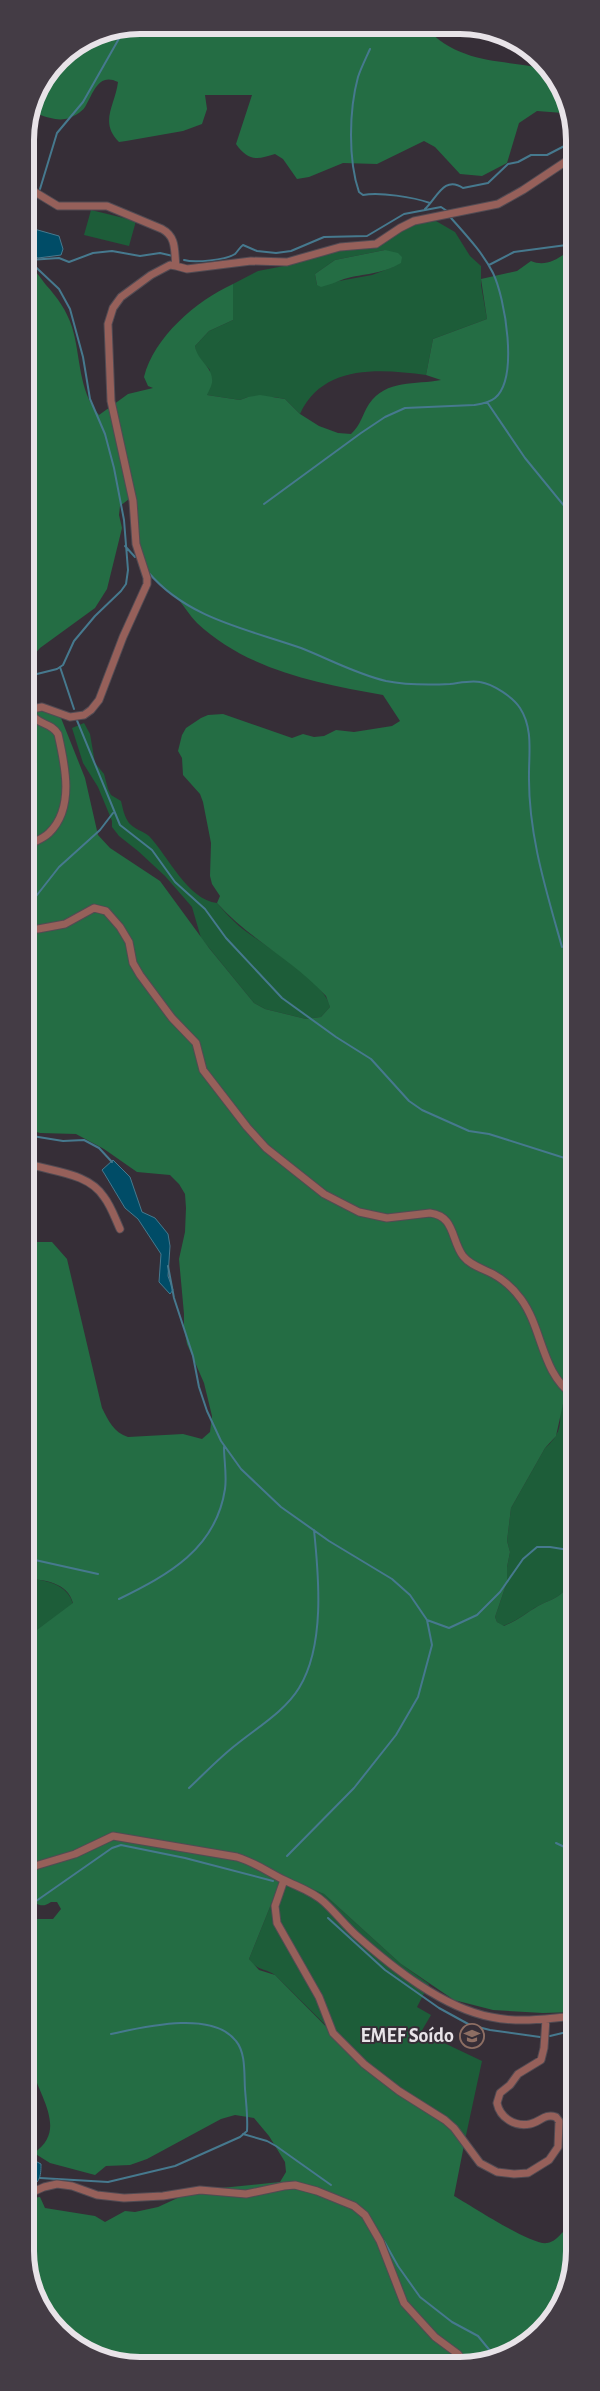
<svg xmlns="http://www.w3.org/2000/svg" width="600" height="2391" font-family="'Alegreya Sans',sans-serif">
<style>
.green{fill:#1d5d39;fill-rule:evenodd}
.forest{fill:#246d44}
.water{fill:#004c67;stroke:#46798e}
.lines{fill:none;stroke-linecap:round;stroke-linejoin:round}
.stream{stroke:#46798e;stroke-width:2}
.minor-casing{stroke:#524b53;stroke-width:9}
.minor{stroke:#96605a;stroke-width:7}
.labels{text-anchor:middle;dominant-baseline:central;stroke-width:4;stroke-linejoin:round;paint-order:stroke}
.poi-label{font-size:20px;font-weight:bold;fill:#e8e3e8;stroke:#362e37;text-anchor:end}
.rim{fill:none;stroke:#e8e3e8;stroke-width:6}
</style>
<rect width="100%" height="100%" fill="#362e37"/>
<path class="green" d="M91,210L136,221L129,246L84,235Z
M436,221L455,232L470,256L481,266V285L487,319L433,339L426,375C380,369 323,364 300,414L285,399L274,397H248L240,400L207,395L210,370L196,355L195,346L209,331L233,320V284L258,271L284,266L325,250L369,248L407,225ZM385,250L393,267L372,275L317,285L315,274L335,260Z
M84,723L90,734L95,763L104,774L108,789L111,795L121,801C123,809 124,816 129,823C134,829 143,831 149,836C168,856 188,900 217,903C224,911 231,919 239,926C260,943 326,982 330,1007L321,1017L306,1019L265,1009L254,1003L201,938L192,907L165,876L138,851L119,836L112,827V821L98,787L83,763L72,728Z
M571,1399L574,1400L575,1590H565C557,1599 549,1600 538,1606C526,1613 517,1621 503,1626L497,1622L495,1617L507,1582V1567L510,1552L507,1541L511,1508L545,1448C551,1443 557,1436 559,1428C563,1414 554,1408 571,1399Z
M26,1579C44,1579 68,1584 73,1604L26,1638Z
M290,1880L324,1894L401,1964L429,1984L417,2007L431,2015L421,2032L482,2061L465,2140L376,2075L275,1975C266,1968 257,1971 249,1959L278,1887Z
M575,2020V2144L565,2148L567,2087Z"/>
<path class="forest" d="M140,25L425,27C460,65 501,59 546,69L574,125V154L563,113L537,111L519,123L507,163L482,176L460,174L435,147L424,141L377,164L343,163L309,177L297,179L283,159L275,154C257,160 248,161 236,144L252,95H205L207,109L202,124L183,131L126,141L119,142C99,122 115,106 118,82C98,72 93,94 85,107C82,112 72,118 65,119C56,121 44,116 34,113L31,107C38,79 70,43 98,33C111,29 126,28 140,25Z
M574,247V1400L563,1404L556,1436L545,1448L511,1508L507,1541L510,1552L507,1567V1582L495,1617L497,1622L504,1626C517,1621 526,1613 538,1606C549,1600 557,1599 565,1590H575V2012L543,2013L493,2010L454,2000L401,1964L324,1894L290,1880L278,1887L249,1959L259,1970L275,1975L365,2066L457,2126L465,2140L454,2196C470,2205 532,2246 547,2243C554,2242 558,2237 563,2232L565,2148L575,2144V2258L546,2327L511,2354L475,2365L117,2364L54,2327L26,2266V2199L40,2197L45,2208L95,2216L105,2222L125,2211L135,2212L158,2207L182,2196L211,2189L280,2182L286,2172L285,2162L269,2136L254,2118L235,2115L221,2119L147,2159L130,2165L106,2166L95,2175L50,2163L34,2153C68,2130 39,2097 32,2068C30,2062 33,2055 33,2049C33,2040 29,2034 26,2026V1922L34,1919H53L61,1909L57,1902H51C40,1910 37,1901 26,1901V1638L73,1603C68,1583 44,1579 26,1579V1236L34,1242H52L67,1259L102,1408C108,1420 114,1433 128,1437L183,1434L202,1439L210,1432L212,1416L204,1383L187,1344L184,1328V1314L179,1259L185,1232L186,1208L185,1194L179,1184L170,1175L137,1172L104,1149L76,1134L40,1133L26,1129L25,712L31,705L59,713L85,778L98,835L110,848L160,881L209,948L254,1003L265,1009L306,1019L321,1017L330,1007L326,996C293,960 249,939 217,903L220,896L212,884L210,876L211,843L203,802L200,794L183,775L182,758L178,751L182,735L186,728L201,718L208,715L223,714L292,738L303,734L314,737L324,736L336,730L354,732L392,726L400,721L383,695C317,683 247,670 197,623C190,616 185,607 178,599C166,586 148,579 141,562C137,554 138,541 137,532C135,521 132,510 129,499L120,506L119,515L122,528L107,589L95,608L40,648L25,665V262C33,267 40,277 46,285C57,297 67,311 72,327C81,356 78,391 99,415L128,394L153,388L148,386L144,377C154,337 196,301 233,284V320L209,331L195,346C197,360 212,367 212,379C213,384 209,390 207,395L240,400L248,397L260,395L285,399L300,414L319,426L338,433L351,434C361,425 362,415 369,404C386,379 416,385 441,380L426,375L433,339L487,319L481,279L517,271L531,261C547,268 561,257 574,247Z
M385,250L398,253L402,257L401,263C380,275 365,273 344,279C336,282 329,285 321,287L317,285L315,274L335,260Z"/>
<path class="water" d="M27,227L59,236L63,249L61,255L38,258L25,252Z
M113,1160L130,1177L142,1212L155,1218L168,1234L170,1246L168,1276L173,1290L170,1294L159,1282L161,1254L138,1219L125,1208L104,1173L102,1170Z
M26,2156L41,2164C41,2177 40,2184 26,2188Z"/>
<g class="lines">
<path class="stream" d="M370,49C366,58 361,68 358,77C349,110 348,160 359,192L363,195C380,192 413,197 430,203
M40,189L57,133L83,102L125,28
M25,197L32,195
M425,209C437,198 444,175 463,188L488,183L508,164L518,162L531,155H547L574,141
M25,257L59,289L70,309L83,357L90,399L105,434L114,468L124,520L128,570L126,584L121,591L95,616L74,641L63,665L57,669L25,677
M29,260L59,258L69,262L93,253L112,251L140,256L160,253L173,256
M184,260C195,263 226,260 235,254C238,251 240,247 243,245L257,251L276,253L291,251L324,237L367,236L404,214L441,207L447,211
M489,265L514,252L574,244
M487,402L525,458L574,518
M264,504L361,433L385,417L405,408L474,405C481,404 489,403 495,398C519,378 505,298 493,273C483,253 466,235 451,218
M125,546L135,557
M148,572C188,619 247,629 301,648C329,659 356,674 386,681C406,685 429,685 450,684C459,683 471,680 480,682C493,684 513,697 520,708C533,728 529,752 529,774C528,834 546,890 562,947
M60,667L74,709
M76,718L120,825L152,850L175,882L205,909L226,938L282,998L336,1037L371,1059L409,1101L422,1110L469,1131L489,1134L574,1161
M26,909L59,867L100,830L113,813
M26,1135L63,1141L84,1140L99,1148L112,1162
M168,1266L174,1298L193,1356L199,1387L207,1411L221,1441L241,1469L281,1507L329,1541L392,1579L410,1595L427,1620L432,1645L418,1697L396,1735L354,1788L287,1856
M26,1558L98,1574
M119,1599C168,1575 216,1549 225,1489C227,1476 224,1460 224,1447
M427,1620L449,1628L477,1615L500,1592L523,1559L537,1547H550L575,1551
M189,1788C205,1773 220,1757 237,1744C258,1727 285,1711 299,1688C325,1646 319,1578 314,1530
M556,1843L575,1852
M26,1911L29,1906L112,1848L121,1845L185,1858L273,1881
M328,1918L385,1970L439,2008L470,2025L490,2030L540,2037
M550,2036L575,2030
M243,2134L267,2141L276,2146L331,2185
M40,2178L108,2182L175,2166L240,2137L247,2131C248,2117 246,2103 245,2089C244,2074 246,2053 236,2041C212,2010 144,2027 111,2034
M384,2241L398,2266L420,2297L452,2322L478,2336L496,2358"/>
<defs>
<path id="minor" d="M25,186L58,206H107L162,229C177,237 174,251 176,266L187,269L251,261L287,262L340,247L376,244L400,228L414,221L498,204L523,190L574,156
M25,847C33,842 43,839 49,833C75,808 65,765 58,734C51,722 37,725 31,713L32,709L42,707L70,717L84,715L91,710L99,700L123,637L147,584V578L136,544L133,501L111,401L108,324L113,308L121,297L151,275L170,265L176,266
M26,929H38L65,924L94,908L106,911L120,927L129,942L133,963L140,975L172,1018L196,1043L203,1070L247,1127L266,1148L324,1194L359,1212L387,1218L430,1213C455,1216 451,1240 463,1256C471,1266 482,1268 493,1274C504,1280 513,1288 521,1299C543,1329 541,1373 574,1396
M26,1163C51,1172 88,1172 104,1197C111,1206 115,1218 120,1229
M26,1874L35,1866L75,1854L113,1836L237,1857C254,1862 268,1872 284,1880C298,1887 312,1891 324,1902C335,1912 345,1925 356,1935C392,1967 443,2008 491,2017C519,2023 547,2019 575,2016
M284,1880L275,1906L277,1923L319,1997L333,2033L364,2064L399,2091L445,2120L454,2128L480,2163L497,2172L514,2174L528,2173L549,2160L558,2147L559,2121L556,2117C545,2113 540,2122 530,2124C515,2127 500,2118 497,2103L500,2093L510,2085L518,2074L541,2060L544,2048L546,2019
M26,2195L44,2187L57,2184L72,2186L97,2195L124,2198L163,2196L200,2190L246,2194L284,2186L295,2185L317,2191L354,2206L365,2215L380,2241L404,2303L435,2337L458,2354L465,2365"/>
</defs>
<use href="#minor" class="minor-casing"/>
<use href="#minor" class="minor"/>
</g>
<defs>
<symbol id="school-ring" viewBox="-11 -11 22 22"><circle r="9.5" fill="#362e37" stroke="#8d6e63" stroke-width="1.5"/><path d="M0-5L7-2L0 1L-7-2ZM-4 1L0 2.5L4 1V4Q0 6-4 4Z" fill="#8d6e63"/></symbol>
</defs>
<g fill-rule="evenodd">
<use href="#school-ring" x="458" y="2022" width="28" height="28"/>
</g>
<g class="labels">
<g class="poi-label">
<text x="454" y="2036">EMEF Soído</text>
</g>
</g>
<path d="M0 0H600V2391H0ZM140 34H460A106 106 0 0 1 566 140V2251A106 106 0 0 1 460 2357H140A106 106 0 0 1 34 2251V140A106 106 0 0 1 140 34Z" fill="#443c45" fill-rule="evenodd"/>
<path class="rim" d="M140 34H460A106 106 0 0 1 566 140V2251A106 106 0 0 1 460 2357H140A106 106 0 0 1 34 2251V140A106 106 0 0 1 140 34Z"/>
</svg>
